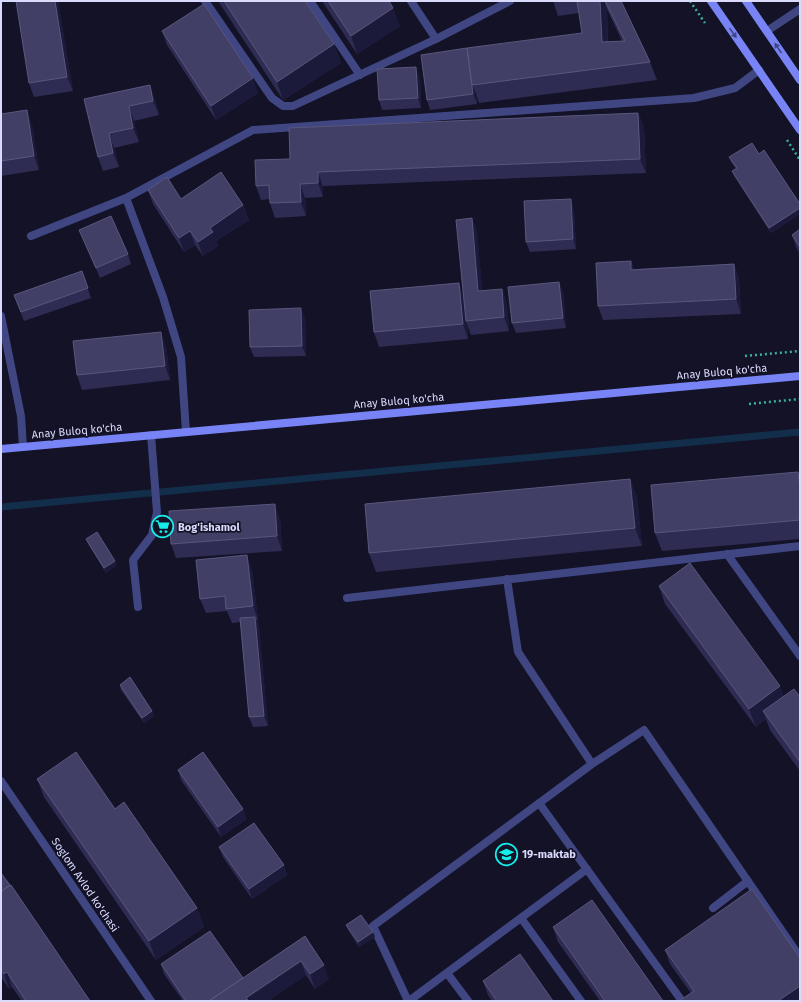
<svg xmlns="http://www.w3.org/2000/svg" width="801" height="1002" font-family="'Fira Sans',sans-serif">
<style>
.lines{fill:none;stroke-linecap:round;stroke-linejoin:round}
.stream{stroke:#132e4a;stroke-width:7}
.path{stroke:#39b19b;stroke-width:2.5;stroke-dasharray:2 3;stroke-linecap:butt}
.service{stroke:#404682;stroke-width:8}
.minor{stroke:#404682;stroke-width:8}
.secondary{stroke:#7884f5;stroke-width:8}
.wall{fill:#2f2c53;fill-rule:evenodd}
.shaded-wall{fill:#1c1a3a}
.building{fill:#413f65;stroke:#59577d}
.oneway{fill:#404584}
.labels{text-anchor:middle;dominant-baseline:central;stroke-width:3.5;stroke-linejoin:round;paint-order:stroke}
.street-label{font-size:11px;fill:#dadafc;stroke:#131227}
.poi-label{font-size:11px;font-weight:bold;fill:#dadafc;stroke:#131227;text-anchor:start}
</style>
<rect width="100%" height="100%" fill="#131227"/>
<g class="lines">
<path class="stream" d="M1,507L800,432"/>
<path class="path" d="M690,1L705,23
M787,140L800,160
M745,356L800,351
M749,404L800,399"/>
<path class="service" d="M310,1L360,75
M411,1L436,39
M727,554L800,656
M507,579L518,652L592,764
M347,598L800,546
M138,607L133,560L152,535L157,512L151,435
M539,803L682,1001
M713,908L748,881
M521,918L581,1001
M447,973L468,1001
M408,1001L373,926L592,764L644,730L800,957
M409,1001L587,869"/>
<path class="minor" d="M205,1L272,98L283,106H293L436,39L510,1
M767,31L800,9
M126,198L163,297L181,357L186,432
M31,236L126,198L253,130L694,98L735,88L759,70
M1,316L21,416L23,447
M1,781L151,1001"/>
<path class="secondary" d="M711,1L800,130
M746,1L800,80
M1,449L800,376"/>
</g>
<path class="wall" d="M16,1H58L73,91L34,97L29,83Z
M218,1H305L334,44L341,63L283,100Z
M322,1H389L400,26L357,54Z
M553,1H621L650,62L657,80L479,103L476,93L477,104L430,110L427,100L582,33L579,13L558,16ZM607,9L622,41L608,42Z
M162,31L258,93L216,120L167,45Z
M420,77L421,108L382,110L379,100Z
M84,99H155L159,115L134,121L139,142L114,148L119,167L103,171L98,157Z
M638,113L644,128L646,173L323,186V197L305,198L306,216L275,218L270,203V199L261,200L256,186L290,159Z
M1,114L32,125L39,170L1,176Z
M759,154L800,204V214L771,233L734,176L732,171L736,169L731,162L729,157Z
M148,190L181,199L243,205L249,220L216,241L218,246L203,256L195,245L184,252L153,204Z
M574,209L576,249L530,252L526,242Z
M472,218L477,232L482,291L502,289L507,304L509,331L471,335L467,324L468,339L379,347L374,332L463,294Z
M800,229V254L797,249L792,235Z
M79,230L128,254L131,264L100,278L83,239Z
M631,261L634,269L734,264L739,279L741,314L603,320L598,306Z
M82,271L91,298L24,321L14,295Z
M559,282L563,292L566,328L516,333L512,323Z
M305,318L306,356L254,357L250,347Z
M166,346L170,380L82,390L77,375Z
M798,472L800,476V539L662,551L655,533Z
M630,479L637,497L642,546L376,572L369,553Z
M280,518L282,551L176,558L171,544Z
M86,539L115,561L116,566L106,573L88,544Z
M252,569L258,620H257L259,627L268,726L253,727L249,717L241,622L232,623L227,611L206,613L200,599Z
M659,586L784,696L800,697V771L770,730L766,719L756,727L665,604Z
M120,685L152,711L154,716L144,723L121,690Z
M178,770L247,819L221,837L181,780Z
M37,779L115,809L197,908L204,927L156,960L44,797Z
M219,847L284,865L287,875L252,899L223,857Z
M1,873L90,1001H22L12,987L9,989L1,977Z
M346,925L375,937L359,947L348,930Z
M553,927L663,1001H600L558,942Z
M305,936L329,979L315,989L306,975L268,1001H183L164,974L161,964L243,978Z
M665,950L800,958L691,993L670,964Z
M483,981L553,1001H492L488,995Z"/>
<path class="shaded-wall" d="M55,1H58L73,91L67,77Z
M600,1H604L607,9L608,60L602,42Z
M393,8L400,26L357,54L351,36Z
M334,44L341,63L283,100L277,82Z
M467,48L472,85L476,93L477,104L473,94Z
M416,67L420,77L421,108L418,98Z
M253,78L258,93L216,120L211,106Z
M150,85L155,99L159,115L153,101Z
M129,106L134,121L139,142L133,128Z
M27,110L32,125L39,170L34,156Z
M638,113L644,128L646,173L640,159Z
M109,133L114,148L119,167L113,153Z
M318,172L323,186V197L318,183Z
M300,184L305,198L306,216L301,202Z
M571,199L574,209L576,249L573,239Z
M243,205L249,220L216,241L218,246L203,256L198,242L210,228Z
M800,208V214L771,233L769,228Z
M472,218L477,232L484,306L478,291Z
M190,231L195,245L184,252L179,238Z
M631,261L636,275L631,270Z
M734,264L739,279L741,314L736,299Z
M559,282L563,292L566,328L563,318Z
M459,283L464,297L466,321L467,324L468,339L463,324Z
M502,289L507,304L509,331L504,317Z
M301,308L305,318L306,356L302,346Z
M161,332L166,346L170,380L165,366Z
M798,472L800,476V489Z
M630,479L637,497L642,546L635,528Z
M275,504L280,518L282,551L277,536Z
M247,555L252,569L258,620L253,606Z
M115,561L116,566L106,573L104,568Z
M255,617L259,627L268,726L264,716Z
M780,686L787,704L763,711L766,719L756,727L749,709Z
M152,711L154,716L144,723L142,718Z
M243,809L247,819L221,837L218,827Z
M284,865L287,875L252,899L249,889Z
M197,908L204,927L156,960L149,941Z
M373,932L375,937L359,947L358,942Z
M301,961L306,975L268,1001H248L246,998Z
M324,965L329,979L315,989L310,974Z
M7,972L12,987L9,989L4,974Z
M800,986V1001H778Z"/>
<path class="building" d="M16,1H55L67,77L29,83Z
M224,1H305L334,44L277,82Z
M328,1H389L393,8L351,36Z
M577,1H600L602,42L625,41L605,1H621L650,62L472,85L467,48L582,33Z
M204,4L253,78L211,106L162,31Z
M467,48L473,94L427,100L421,55Z
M416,67L418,98L379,100L377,69Z
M150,85L153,101L129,106L133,128L109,133L113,153L98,157L84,99Z
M27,110L34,156L1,161V114Z
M638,113L640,159L318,172V183L300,184L301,202L270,203L269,185L256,186L255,160L290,159L289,128Z
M752,143L759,154L764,150L800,204V208L769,228L732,171L737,168L729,157Z
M221,172L243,205L210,228L213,232L198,242L190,231L179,238L148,190L167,177L181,199Z
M571,199L573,239L526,242L524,201Z
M111,216L128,254L96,268L79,230Z
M472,218L478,291L502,289L504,317L466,321L456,220Z
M800,229V247L792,235Z
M631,261V270L734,264L736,299L598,306L596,263Z
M82,271L88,288L21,312L14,295Z
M559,282L563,318L512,323L508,287Z
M459,283L463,324L374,332L370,291Z
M301,308L302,346L250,347L249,310Z
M161,332L165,366L77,375L73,341Z
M798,472L800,489V520L655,533L651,485Z
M630,479L635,528L369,553L365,504Z
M275,504L277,536L171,544L169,511Z
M97,532L115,561L104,568L86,539Z
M247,555L253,606L226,609L225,596L200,599L196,560Z
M690,563L780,686L749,709L659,586Z
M255,617L264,716L249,717L240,618Z
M130,677L152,711L142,718L120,685Z
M794,689L800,697V762L763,711Z
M76,752L115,809L124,802L197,908L149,941L37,779Z
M203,752L243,809L218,827L178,770Z
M254,823L284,865L249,889L219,847Z
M1,873L10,885L1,891Z
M11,885L90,1001H26L7,972L4,974L1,970V891Z
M752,889L800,958V986L778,1001H679L694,991L665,950Z
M592,900L663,1001H605L553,927Z
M361,915L373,932L358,942L346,925Z
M210,931L243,978L209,1001H186L161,964Z
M305,936L324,965L310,974L301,961L246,998L249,1001H209Z
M520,954L553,1001H497L483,981Z"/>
<defs><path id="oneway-solid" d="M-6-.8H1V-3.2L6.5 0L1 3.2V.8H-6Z"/></defs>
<g class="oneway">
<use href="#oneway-solid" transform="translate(733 33) rotate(55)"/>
<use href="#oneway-solid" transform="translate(778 48) rotate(-124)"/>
</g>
<defs>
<symbol id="supermarket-ring" viewBox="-11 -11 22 22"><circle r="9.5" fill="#131227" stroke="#15ede9" stroke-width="1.5"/><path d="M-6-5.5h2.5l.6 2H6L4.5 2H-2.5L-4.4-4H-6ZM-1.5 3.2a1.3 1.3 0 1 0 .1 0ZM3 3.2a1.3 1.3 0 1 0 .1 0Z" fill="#15ede9"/></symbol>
<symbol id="school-ring" viewBox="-11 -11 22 22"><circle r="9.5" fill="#131227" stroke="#15ede9" stroke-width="1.5"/><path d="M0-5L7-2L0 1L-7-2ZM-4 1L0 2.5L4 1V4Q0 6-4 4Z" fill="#15ede9"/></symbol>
</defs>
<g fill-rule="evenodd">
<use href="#supermarket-ring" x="150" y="514" width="25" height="25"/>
<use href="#school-ring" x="494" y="842" width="25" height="25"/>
</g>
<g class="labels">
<g class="street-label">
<text transform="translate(722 372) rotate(-5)">Anay Buloq ko'cha</text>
<text transform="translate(399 401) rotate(-5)">Anay Buloq ko'cha</text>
<text transform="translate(77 431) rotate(-5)">Anay Buloq ko'cha</text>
<text transform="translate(85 885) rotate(56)">Soglom Avlod ko'chasi</text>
</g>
<g class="poi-label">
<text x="178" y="527">Bog'ishamol</text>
<text x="522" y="854">19-maktab</text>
</g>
</g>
<rect width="801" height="1002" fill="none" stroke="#dadafc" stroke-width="4"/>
</svg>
